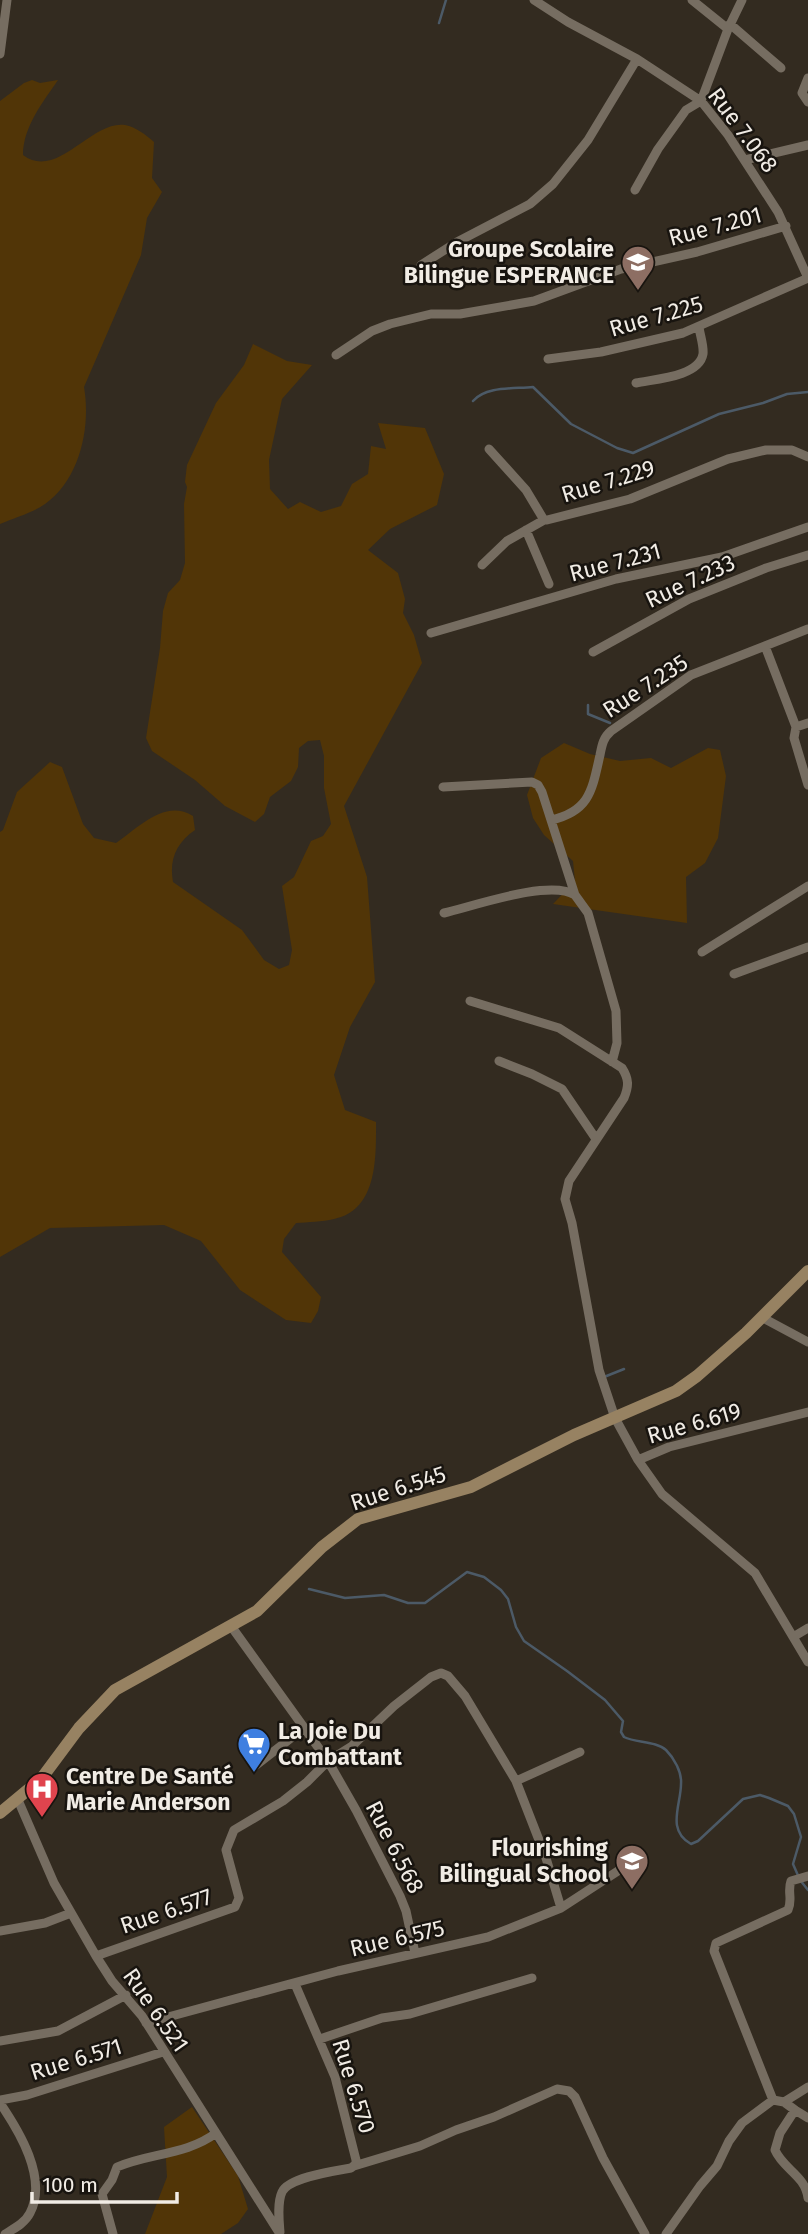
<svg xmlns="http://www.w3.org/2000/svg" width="808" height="2234" font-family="'Fira Sans',sans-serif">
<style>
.green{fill:#513507}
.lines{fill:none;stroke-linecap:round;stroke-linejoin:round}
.stream{stroke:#4c5a67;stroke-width:2.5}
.street{stroke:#766d61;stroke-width:9}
.secondary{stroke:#978262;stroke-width:12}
.labels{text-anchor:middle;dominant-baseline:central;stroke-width:5;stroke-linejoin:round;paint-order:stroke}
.street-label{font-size:23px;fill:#f1ece5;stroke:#18140f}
.poi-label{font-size:23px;font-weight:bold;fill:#f1ece5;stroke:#18140f;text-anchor:end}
</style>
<rect width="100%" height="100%" fill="#332b20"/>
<path class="green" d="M32,80L40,83L58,80C43,102 23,127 23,155C57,181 91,120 125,125C136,127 146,135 154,142L152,178L162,192L147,218L141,255L84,387C91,427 80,479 45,504C32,513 14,518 0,524V101L24,83Z
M253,344L287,361L312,365L282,399L269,460L270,489L288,509L300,502L321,512L341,506L352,484L368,474L371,446L386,449L378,423L425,428L444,474L437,505L390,529L368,550L398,573L405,599L403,613L414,635L422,663L344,806L367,877L375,982L350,1027L334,1075L345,1110L376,1122C376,1157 378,1210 334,1219C322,1222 308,1222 296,1223L284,1239L282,1252L321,1297L318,1311L311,1323L286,1320L240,1290L201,1241L164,1225L50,1228L0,1257V832L3,830L17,792L50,762L62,767L83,824L94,838L116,843C138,828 165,798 193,816L195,830C176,843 169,860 173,882L242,930L264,960L279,969L289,965L292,950L282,886L294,877L311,841L323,836L331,824L324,788V756L320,740L308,741L299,748L298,767L291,781L270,797L264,814L255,822L225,806L195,780L152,751L146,738L160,648L163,611L168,593L180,580L185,563L184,504L187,487L185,482L187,465L216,403L244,365Z
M564,743L590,754L620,761L651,758L671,768L708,748L720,750L726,776L718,838L705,863L686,877L687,923L553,904L575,881L573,861L544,835L533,818L527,795L541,758Z
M192,2107L238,2176L248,2209L238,2223L221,2234H145L167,2177L164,2127Z"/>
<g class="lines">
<path class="stream" d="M439,23L446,0
M473,401C486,386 514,389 533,387L571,424L617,448L633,453L719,414L763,403L787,394L808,392
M588,705V714L610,723
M604,1377L624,1369
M309,1589L345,1598L384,1595L408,1603H425L467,1572L484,1577L501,1590L508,1599L516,1627L524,1641L567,1671L605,1700L623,1721L621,1732L624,1737C636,1743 656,1741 666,1750C674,1758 682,1772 681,1784C681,1805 666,1830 691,1844L698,1841L743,1799L760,1795L769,1798L788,1806L794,1814L801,1837L793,1864L800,1880L808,1890"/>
<path class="street" d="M534,0L568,22L637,59L701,101L728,135L778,212L808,278
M692,0L728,29
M730,24L781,68
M0,54L7,0
M808,78L802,93L808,102
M745,160L808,145
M635,190L658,149L686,110L701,101L728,29L742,0
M421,265L457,242L530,204L553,184L588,140L637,59
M336,355L372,331L390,324L431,314H460L534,301L621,269L697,252L786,226
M548,359L601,352L683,333L808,278
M636,383C654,379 699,377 703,354C704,346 700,335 699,327
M489,449L526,490L544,520H547L630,499L728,459L766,450H792L808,457
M526,530L549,584
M482,565L507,541L544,520
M431,633L616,579L722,557L808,527
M765,646L796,727L794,738L808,785
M593,652L689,599L766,568L808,555
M796,727L808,723
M443,787L532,782L538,785L542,792L575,895L588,913L616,1011L617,1043L612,1062
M551,820C590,811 592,790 600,755C602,745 603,738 611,731L691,675L808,629
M444,913C474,906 550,879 575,895
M702,952L808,886
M734,974L808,947
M470,1001L559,1028L622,1068C629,1079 629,1086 624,1098L569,1181L565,1199L572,1223L599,1370L615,1418L638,1460L669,1447L808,1412
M499,1061L532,1074L562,1089L596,1139
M763,1318L808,1342
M638,1460L662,1494L755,1573L808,1662
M231,1626L328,1761L356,1810L400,1896L406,1911L415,1953
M793,1637L808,1628
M255,1766L304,1728
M516,1781L580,1752
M18,1800L54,1883L96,1956L112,1981L142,2016L280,2234
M0,1931L45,1923L71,1913
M96,1956L235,1907L239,1898L226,1850L234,1830L283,1801L307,1782L328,1761L352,1746L394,1706L431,1677L441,1673L448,1676L465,1696L516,1781L546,1858L561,1908
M146,2023L338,1971L488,1937L561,1908L641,1856
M320,2039L382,2018L410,2014L532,1978
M0,2041L58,2031L126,1995
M0,2100L27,2095L163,2052
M773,2100L714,1951L716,1943L788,1910C793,1899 787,1892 791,1881L808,1876
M784,2102L795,2110L780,2133L775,2150C783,2169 805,2175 808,2198
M0,2103C19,2131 48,2178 30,2213C25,2223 15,2228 5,2234
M795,2110L808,2118
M354,2166L420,2146L456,2130L494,2117L557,2089L569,2091L575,2097L603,2158L645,2234
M280,2232C279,2220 277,2203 282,2192C289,2177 335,2171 351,2168L356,2164V2160L335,2077L295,1984
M113,2234L102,2194L112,2180L117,2167C149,2153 187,2155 216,2133
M666,2234L700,2186L717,2166L729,2141L742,2123L773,2100L784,2102L808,2087"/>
<path class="secondary" d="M0,1813L41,1779L79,1728L115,1690L257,1611L322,1547L358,1519L471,1487L574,1435L676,1391L697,1376L746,1333L808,1271"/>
</g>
<defs>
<symbol id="school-pin" viewBox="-11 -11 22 30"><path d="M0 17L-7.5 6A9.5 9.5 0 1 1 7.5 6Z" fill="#8d6e63" stroke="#18140f"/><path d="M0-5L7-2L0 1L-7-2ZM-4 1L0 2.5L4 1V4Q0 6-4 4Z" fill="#fff"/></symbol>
<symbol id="supermarket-pin" viewBox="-11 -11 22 30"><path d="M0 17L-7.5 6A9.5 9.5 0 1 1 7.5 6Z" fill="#3f7fe0" stroke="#18140f"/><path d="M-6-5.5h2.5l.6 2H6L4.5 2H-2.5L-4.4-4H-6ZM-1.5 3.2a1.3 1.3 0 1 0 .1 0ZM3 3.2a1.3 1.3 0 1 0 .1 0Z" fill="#fff"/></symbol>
<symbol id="hospital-pin" viewBox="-11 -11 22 30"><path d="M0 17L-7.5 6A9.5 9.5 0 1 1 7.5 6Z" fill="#e0444e" stroke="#18140f"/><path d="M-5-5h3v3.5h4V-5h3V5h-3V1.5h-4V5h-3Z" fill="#fff"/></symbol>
</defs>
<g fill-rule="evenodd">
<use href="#school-pin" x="619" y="243" width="38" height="52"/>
<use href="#supermarket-pin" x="235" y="1725" width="38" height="52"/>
<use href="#hospital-pin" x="23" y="1770" width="38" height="52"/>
<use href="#school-pin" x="613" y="1842" width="38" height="52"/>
</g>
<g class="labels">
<g class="street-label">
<text transform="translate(743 130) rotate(53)">Rue 7.068</text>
<text transform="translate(715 226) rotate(-15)">Rue 7.201</text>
<text transform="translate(656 316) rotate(-16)">Rue 7.225</text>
<text transform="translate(608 481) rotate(-17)">Rue 7.229</text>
<text transform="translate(615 562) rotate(-15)">Rue 7.231</text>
<text transform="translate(690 581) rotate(-25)">Rue 7.233</text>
<text transform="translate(645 686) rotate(-33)">Rue 7.235</text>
<text transform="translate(694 1423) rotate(-16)">Rue 6.619</text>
<text transform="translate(398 1488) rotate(-18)">Rue 6.545</text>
<text transform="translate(395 1847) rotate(63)">Rue 6.568</text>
<text transform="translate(166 1911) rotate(-19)">Rue 6.577</text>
<text transform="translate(397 1938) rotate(-13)">Rue 6.575</text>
<text transform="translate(156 2010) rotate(55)">Rue 6.521</text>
<text transform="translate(76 2059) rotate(-17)">Rue 6.571</text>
<text transform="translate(354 2086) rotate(73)">Rue 6.570</text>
</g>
<g class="poi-label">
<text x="614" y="249">Groupe Scolaire<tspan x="614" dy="26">Bilingue ESPERANCE</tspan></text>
<text x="278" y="1731" text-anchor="start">La Joie Du<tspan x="278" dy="26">Combattant</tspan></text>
<text x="66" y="1776" text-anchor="start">Centre De Santé<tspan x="66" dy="26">Marie Anderson</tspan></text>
<text x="608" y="1848">Flourishing<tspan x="608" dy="26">Bilingual School</tspan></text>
</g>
</g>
<path d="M32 2192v10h145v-10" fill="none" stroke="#f1ece5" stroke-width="3.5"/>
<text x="42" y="2192" font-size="21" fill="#f1ece5" stroke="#18140f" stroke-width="5" paint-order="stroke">100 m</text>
</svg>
